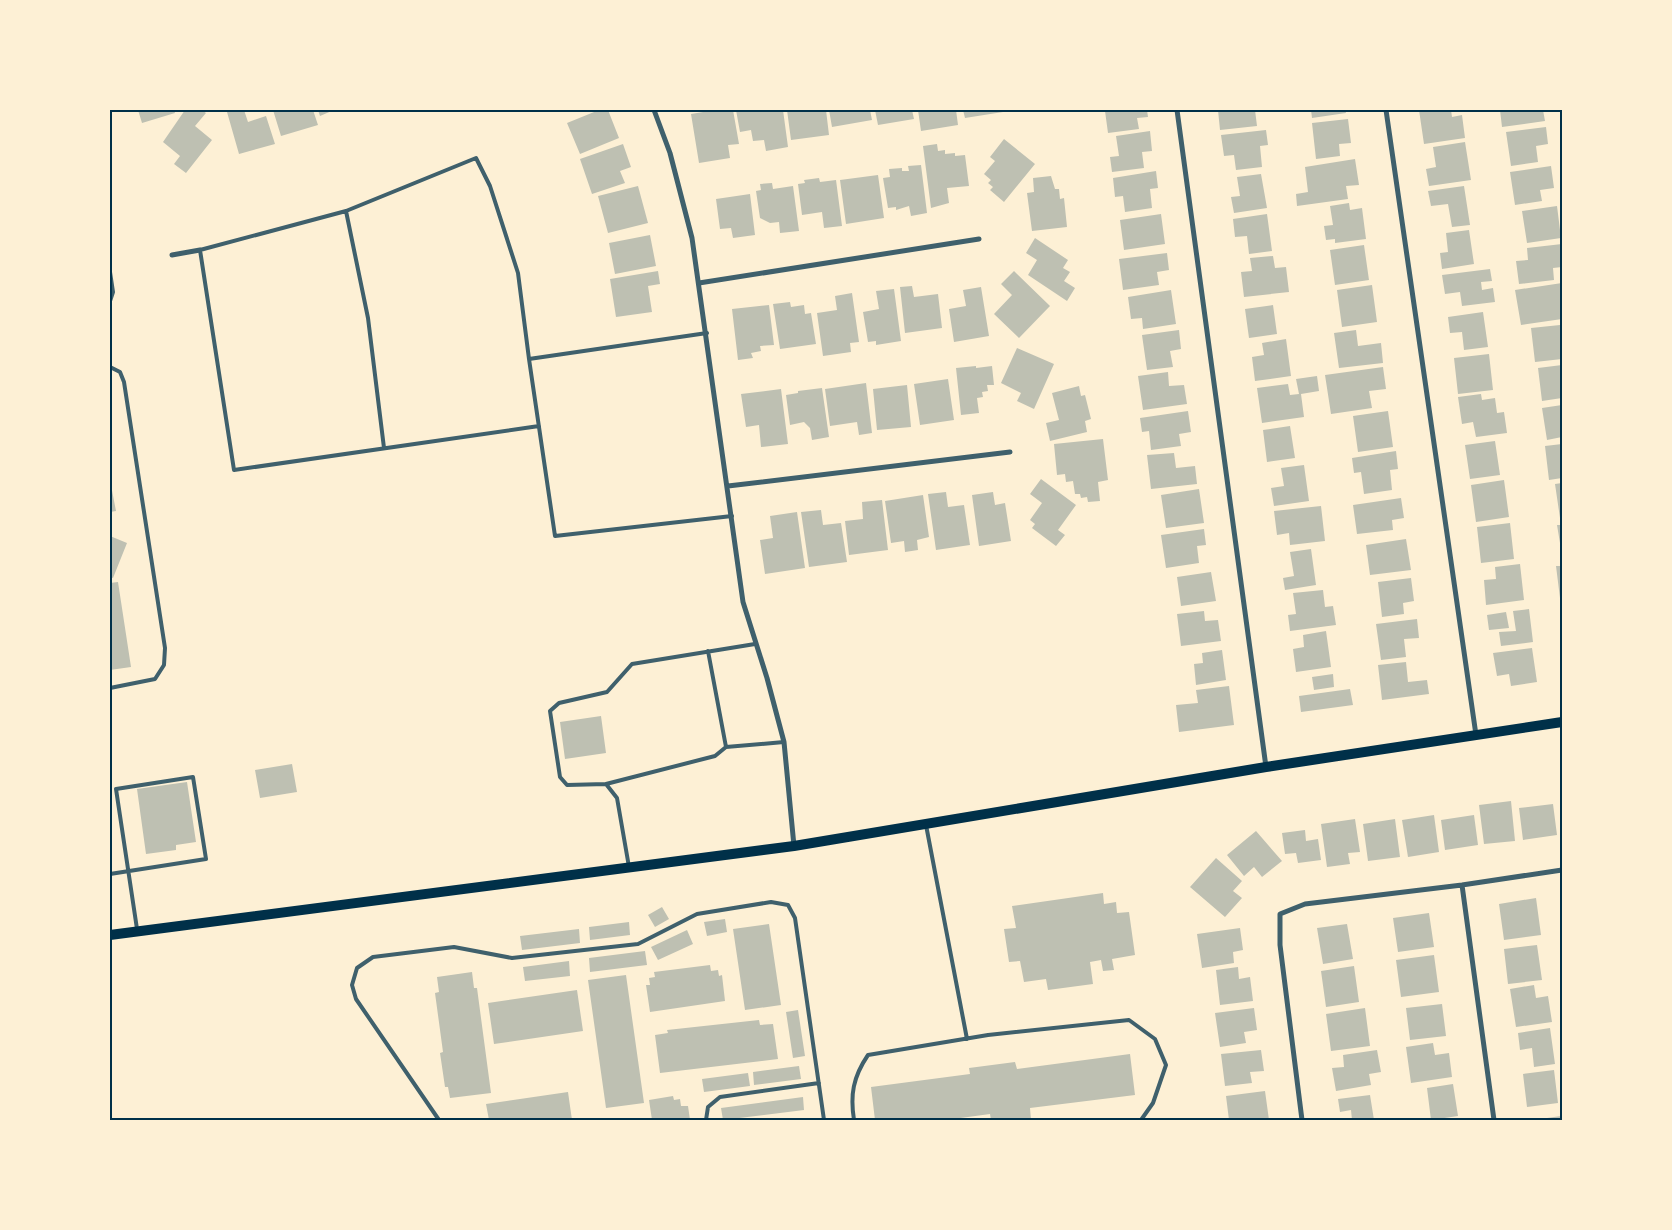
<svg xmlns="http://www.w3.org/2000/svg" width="1672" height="1230" font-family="Arial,sans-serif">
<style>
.building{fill:#bec0b2}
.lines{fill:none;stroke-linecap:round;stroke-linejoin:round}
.service{stroke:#3f606c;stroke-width:4}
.minor{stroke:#3f606c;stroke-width:5}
.secondary{stroke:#003049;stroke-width:10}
.neatline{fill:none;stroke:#003049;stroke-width:2}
</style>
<rect width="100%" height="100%" fill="#fdf0d5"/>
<path class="building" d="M138,110H174L175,113L142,123Z
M185,110H202L206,113L195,126L212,140L186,173L174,164L180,156L163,142Z
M234,110H244L248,122L266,116L275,144L239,154L227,112Z
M273,110H313L318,125L281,136Z
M318,110H334L320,116Z
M599,110H608L619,138L580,154L567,123Z
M715,110H733L739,144L728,145L730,158L699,163L691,114Z
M736,110H783L788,147L766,151L764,140L753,141L751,130L740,132Z
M787,110H826L829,135L791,140Z
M829,110H870L872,120L832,127Z
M875,110H912L914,119L878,125Z
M918,110H956L958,125L921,131Z
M963,110H1002L1003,112L965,118Z
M1147,110L1148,117L1137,118L1139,129L1108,133L1105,111Z
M1218,110H1255L1257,126L1220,130Z
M1311,110H1345L1346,113L1312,118Z
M1419,110H1451L1452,117L1462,115L1465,138L1424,144Z
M1500,110H1543L1545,121L1502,127Z
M1348,119L1351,143L1339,144L1340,156L1316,159L1312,123Z
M1546,127L1548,144L1536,146L1538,162L1511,166L1506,132Z
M1266,130L1268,145L1260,146L1262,167L1236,170L1234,155L1224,156L1221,135Z
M1150,131L1152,151L1142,152L1144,168L1112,172L1110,157L1119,156L1116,136Z
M1004,139L1035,164L1004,202L990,190L993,187L988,183L991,180L984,174L995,161L990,157Z
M1465,142L1471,180L1429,186L1426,169L1436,167L1433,147Z
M623,144L631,167L620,171L625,183L592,194L580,159Z
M937,144L938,151L945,150V154L955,153V156L965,155L969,186L947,188L949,203L931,208L923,146Z
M1355,159L1359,185L1346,186L1348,199L1297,206L1296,194L1308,192L1305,167Z
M921,165L927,213L911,216L909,206L896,210V207L888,208L883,178L890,177L889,169L902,168V171H909L908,166Z
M1551,166L1554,188L1540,190L1542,201L1515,205L1510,172Z
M1156,171L1158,188L1150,189L1152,208L1125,212L1123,196L1115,197L1113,178Z
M1261,174L1267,208L1234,213L1231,197L1240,196L1237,177Z
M878,175L884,218L846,224L840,180Z
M1051,176L1055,189H1059L1060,199L1064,198L1067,227L1032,231L1027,193L1034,192L1033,178Z
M819,178L820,182L836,180L842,226L824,228L822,212L802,215L798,184L805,183L804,180Z
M772,183L773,189L793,186L799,231L780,233L779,222L770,223L760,218L756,191L761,190L760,184Z
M638,186L648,223L608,233L598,196Z
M1464,186L1470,225L1452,227L1448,204L1431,206L1428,191Z
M750,194L755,235L733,238L731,228L720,229L716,199Z
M1349,203L1350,210L1362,208L1366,239L1335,243V239L1326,240L1324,226L1333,225L1330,206Z
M1557,206L1561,238L1527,243L1522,211Z
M1161,214L1165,244L1124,250L1120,220Z
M1267,214L1272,251L1249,254L1247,236L1235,237L1233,219Z
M1469,230L1474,264L1442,269L1440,253L1448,252L1446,233Z
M650,235L656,266L615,274L609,243Z
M1035,238L1068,260L1063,268L1070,272L1064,281L1075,288L1067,301L1028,275L1037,260L1026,253Z
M1562,244V267L1553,268L1554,280L1519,284L1516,261L1528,260L1527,248Z
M1364,245L1369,280L1335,285L1330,250Z
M1167,253L1169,270L1157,272L1159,285L1123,290L1119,259Z
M1273,256L1275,268L1286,267L1289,292L1244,297L1241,272L1252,271L1250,258Z
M1490,269L1492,281L1481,282L1482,290L1493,288L1495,302L1462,306L1460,292L1445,294L1442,275Z
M658,271L660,284L648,286L652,312L616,317L610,279Z
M1014,271L1050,306L1019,338L994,314L1012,295L1001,284Z
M1562,283V319L1521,325L1515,290Z
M1372,285L1377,322L1342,327L1337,290Z
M912,286L914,297L938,294L942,328L905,333L900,287Z
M981,287L989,336L954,342L949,309L966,306L963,290Z
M894,289L901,341L876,345V341L868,342L863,312L879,309L876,291Z
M1171,290L1176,324L1143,329L1142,318L1131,319L1128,297Z
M852,293L859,342L850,343L851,352L823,356L817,313L837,310L835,296Z
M790,302L791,307L804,305L805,314L811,313L816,344L780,349L773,304Z
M769,305L774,345L760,346L761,351L751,353L753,358L738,360L732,309Z
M1273,305L1277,334L1249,338L1245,309Z
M1483,312L1488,347L1464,350L1462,332L1450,333L1448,317Z
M1560,325L1562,359L1535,362L1531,328Z
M1179,330L1181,349L1170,351L1173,367L1147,370L1142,335Z
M1356,330L1358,346L1381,343L1383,363L1339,368L1334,333Z
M1286,339L1291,376L1255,381L1252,357L1264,355L1262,343Z
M1017,348L1054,364L1034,409L1017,401L1021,393L1001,383Z
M1489,354L1493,390L1458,394L1454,358Z
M1562,365V398L1542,401L1538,368Z
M976,366V368L992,366L994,385H987L988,391L982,392L983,397L977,398L979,413L961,415L956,368Z
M1383,367L1386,389L1369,391L1372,408L1331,414L1325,375Z
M1168,372L1169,386L1184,385L1187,404L1143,410L1138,376Z
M1317,376L1319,391L1301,394L1304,417L1262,423L1257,388L1288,384L1290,395L1299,394L1296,379Z
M948,379L954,420L920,425L914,384Z
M866,383L872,433L859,435L857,422L830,426L825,389Z
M907,385L911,427L877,430L873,389Z
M1079,386L1081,396L1085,395L1091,419L1085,421L1087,432L1050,441L1046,423L1059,420L1052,393Z
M822,388L829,437L812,440L810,428L804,422L790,425L786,395L798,393V391Z
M781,389L788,444L761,447L759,425L746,427L741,394Z
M1481,394L1482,400L1495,398L1497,413L1504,412L1507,433L1476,437L1473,422L1462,424L1458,397Z
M1562,405V437L1547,440L1542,408Z
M1188,411L1191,432L1179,434L1181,446L1151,450L1149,431L1142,432L1140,418Z
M1388,411L1393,447L1358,452L1353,416Z
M1290,426L1295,458L1267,462L1263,430Z
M1103,439L1108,480L1098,482L1100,501L1088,502L1087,497L1081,498L1080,494H1075L1073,481L1066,482L1065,474L1057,475L1054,444Z
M1495,441L1500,475L1470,479L1465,445Z
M1562,444V478L1549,480L1545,446Z
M1396,451L1398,469L1390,470L1392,490L1364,494L1361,472L1354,473L1352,458Z
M1174,453L1176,468L1195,466L1197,484L1151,489L1147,455Z
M1304,465L1309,501L1274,506L1271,488L1284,486L1281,468Z
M1041,479L1076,505L1058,530L1065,535L1056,546L1032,528L1035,524L1030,520L1042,503L1030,494Z
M110,480L116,511L110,512Z
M1504,480L1509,517L1476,522L1471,485Z
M1562,483V517L1560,518L1555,484Z
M1199,489L1204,523L1166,528L1161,495Z
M946,492L948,507L964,505L970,545L936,550L928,494Z
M993,492L995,505L1005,503L1011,541L979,546L972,495Z
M923,495L929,537L917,540L918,550L905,552L904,541L891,543L885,501Z
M1401,498L1404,518L1392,520L1393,530L1357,534L1353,505Z
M882,500L888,550L849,555L845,521L863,519L862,502Z
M1321,506L1325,541L1290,545L1289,533L1277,535L1274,511Z
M821,510L823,525L841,523L847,562L809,567L801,512Z
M797,512L805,568L765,574L760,540L773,538L770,516Z
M1510,523L1514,559L1481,563L1477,527Z
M1557,525H1562V549H1561Z
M1204,529L1206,545L1197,546L1199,563L1166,568L1161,535Z
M110,536L127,543L113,578L110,577Z
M1406,539L1411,570L1370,575L1366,545Z
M1311,549L1316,585L1285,590L1283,578L1294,576L1290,552Z
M1520,564L1524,600L1486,605L1484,580L1496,579L1495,567Z
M1556,566H1562V598H1560Z
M1211,572L1216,601L1181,606L1177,577Z
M1411,578L1414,601L1403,603L1404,614L1382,617L1378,582Z
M118,582L131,667L110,670V583Z
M1323,590L1325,607L1333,606L1336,625L1290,631L1288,615L1296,614L1293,593Z
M1529,609L1533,642L1501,646L1499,632L1516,631L1513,611Z
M1204,611L1205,621L1218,620L1221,641L1181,646L1177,614Z
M1506,612L1509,628L1489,630L1487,615Z
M1417,619L1419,638L1404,639L1406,657L1381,660L1376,624Z
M1326,631L1331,667L1296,672L1293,649L1304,647L1303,635Z
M1532,648L1537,682L1511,686L1509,674L1497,676L1493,653Z
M1222,650L1226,680L1196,685L1194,664L1203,663L1202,653Z
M1406,662L1408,682L1427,680L1429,694L1382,700L1378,665Z
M1333,674L1334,687L1314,690L1312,677Z
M1229,686L1234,725L1179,732L1176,705L1198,703L1196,690Z
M1350,689L1353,705L1301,712L1299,696Z
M601,716L606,753L565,759L560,722Z
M292,764L297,792L260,798L255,770Z
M187,782L196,842L176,845V850L146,854L137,789Z
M1511,801L1515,841L1484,844L1479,805Z
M1553,804L1557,835L1523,840L1519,808Z
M1434,815L1439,852L1408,857L1402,820Z
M1474,815L1478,845L1445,850L1441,820Z
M1355,819L1360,852L1348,853L1350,864L1327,867L1321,824Z
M1395,819L1400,857L1368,861L1363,824Z
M1305,830L1306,841L1318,839L1321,860L1298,863L1296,853L1285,854L1282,833Z
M1256,831L1282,861L1262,877L1254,867L1244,876L1227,855Z
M1216,858L1242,881L1233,891L1242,898L1225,917L1190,887Z
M1103,893L1104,904L1116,902L1117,913L1129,912L1135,955L1112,959L1114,970L1103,971L1101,960L1090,962L1093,984L1048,990L1046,979L1024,982L1020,961L1009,962L1004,929L1016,928L1012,906Z
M1536,898L1541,935L1504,940L1499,904Z
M662,907L669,919L655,927L648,915Z
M1429,913L1434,947L1398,952L1393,918Z
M725,919L727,932L707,936L704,922Z
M629,922L630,935L590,940L589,927Z
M769,924L781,1005L745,1010L733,929Z
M1347,924L1353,959L1323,964L1317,928Z
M1240,928L1243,950L1233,952L1234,963L1202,968L1197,934Z
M579,929L580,943L522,950L520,936Z
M687,930L693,944L658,960L651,947Z
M1537,945L1542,980L1508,984L1504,949Z
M645,951L647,965L590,972L589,958Z
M1434,955L1439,992L1401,997L1396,960Z
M569,961L570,976L525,981L523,967Z
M710,965L711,971L718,970L719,976L722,975L725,1001L650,1012L646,985H650L649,978L655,977L654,972Z
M1354,966L1359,1002L1326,1007L1321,971Z
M1238,967L1239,979L1250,977L1253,1001L1220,1005L1216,970Z
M472,972L474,988H477L491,1093L450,1098L448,1087H445L440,1053L443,1052L435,993L439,992L437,977Z
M626,975L644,1103L606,1108L588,980Z
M1534,985L1536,998L1548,996L1552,1022L1516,1027L1510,989Z
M577,990L583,1031L494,1044L488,1003Z
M1442,1004L1446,1036L1410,1040L1406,1008Z
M1254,1008L1257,1030L1244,1032L1246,1043L1220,1047L1215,1013Z
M1365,1008L1370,1046L1331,1051L1326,1014Z
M798,1010L805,1056L793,1058L786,1012Z
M759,1020L760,1025L773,1024L778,1059L660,1073L655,1035L668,1033L667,1030Z
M1550,1028L1555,1064L1534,1067L1532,1048L1520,1050L1518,1033Z
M1433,1043L1435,1055L1449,1053L1452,1077L1411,1083L1406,1047Z
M1261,1050L1264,1071L1250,1072L1252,1083L1225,1086L1221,1054Z
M1377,1050L1381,1072L1369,1074L1371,1085L1336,1091L1332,1068L1344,1067L1343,1055Z
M1130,1054L1135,1095L1030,1108L1031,1120H991L990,1114L946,1120H875L871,1087L970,1074L969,1068L1015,1062L1017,1069Z
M799,1066L801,1079L754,1085L753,1072Z
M1554,1070L1558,1103L1527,1107L1523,1074Z
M748,1073L750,1086L704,1092L702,1079Z
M1453,1084L1458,1116L1431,1120L1427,1088Z
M1265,1091L1269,1120H1229L1226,1096Z
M568,1092L572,1120H489L486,1104Z
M1370,1095L1374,1120H1352L1351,1110L1340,1112L1338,1099Z
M673,1096L674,1100L680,1099L681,1106H688L690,1120H652L649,1100Z
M803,1097L804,1110L723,1120L721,1108Z
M1561,1116L1562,1120H1540V1119Z"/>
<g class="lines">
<path class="service" d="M346,211L368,318L384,448
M110,272L113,292L110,301
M707,333L529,359L555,536L732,516
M529,359L518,273L490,186L476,158L346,211L200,250L234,470L539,426
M110,367L120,372L124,382L165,648L164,665L155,679L110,688
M726,747L784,742
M606,784L715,756L726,747L708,651
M926,825L967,1039
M629,867L617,798L606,784L567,785L560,777L550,711L559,703L607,692L632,664L755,644
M110,874L206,859L193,777L116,789L137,929
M439,1120L356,999L352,985L357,968L373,957L454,947L512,958L638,944L697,914L771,902L788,905L795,918L824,1120
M706,1120L708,1107L720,1097L819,1083
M854,1120C850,1095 853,1077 868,1055L988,1035L1129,1020L1155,1039L1166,1065L1153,1103L1141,1120"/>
<path class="minor" d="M654,110L670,153L692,238L743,602L767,678L784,742L794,846
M1177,110L1266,767
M1386,110L1476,735
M172,255L200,250
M699,283L979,239
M728,486L1010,452
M1462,885L1494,1120
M1302,1120L1280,945V914L1305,904L1462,885L1562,870"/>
<path class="secondary" d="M110,935L794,846L1266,767L1562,722"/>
</g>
<rect width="1672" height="1230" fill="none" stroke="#fdf0d5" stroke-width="222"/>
<rect x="111" y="111" width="1450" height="1008" class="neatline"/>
</svg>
